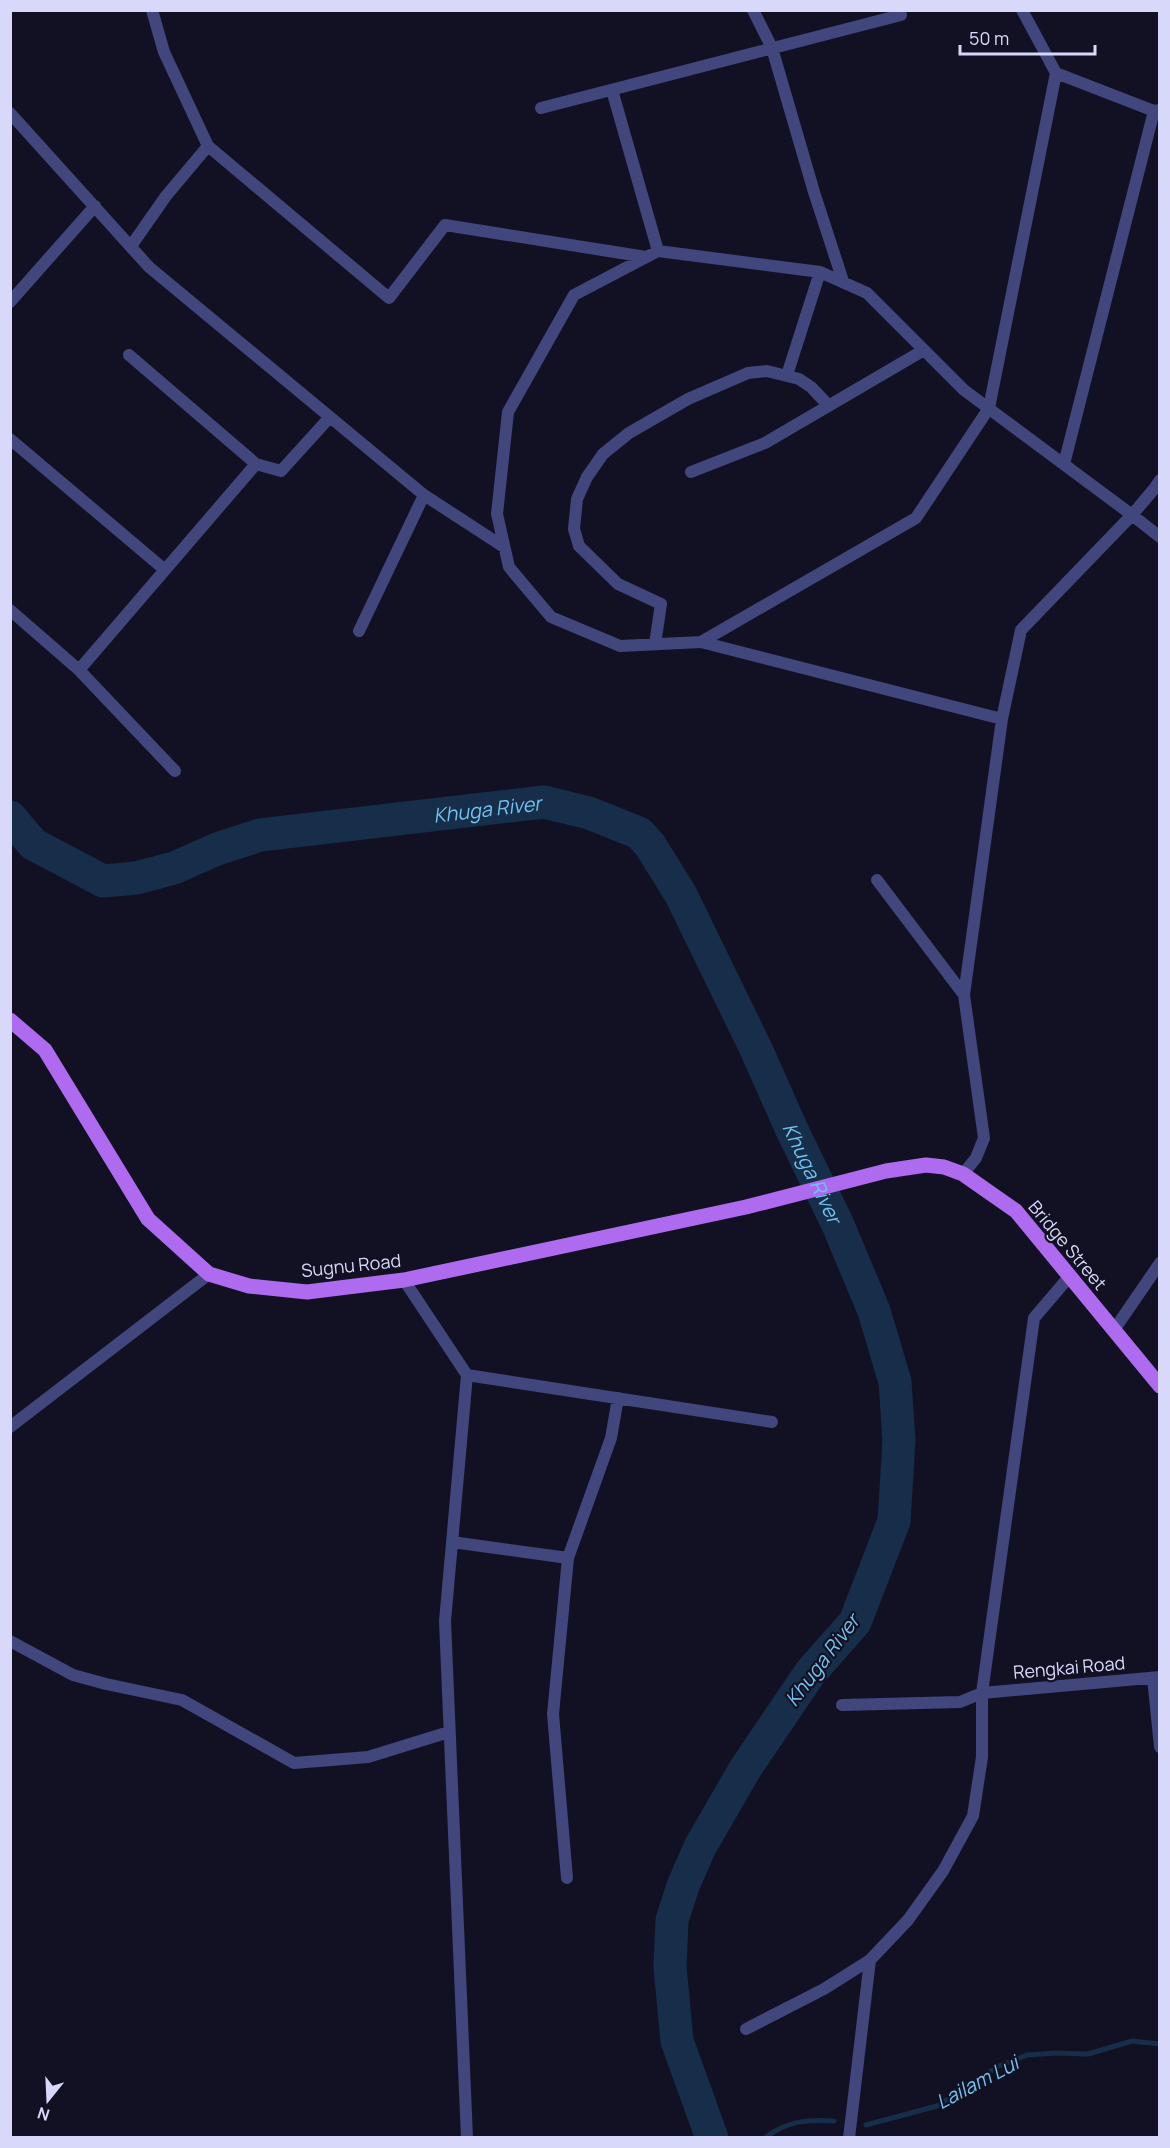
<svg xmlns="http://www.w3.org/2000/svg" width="1170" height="2148" font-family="Manrope,sans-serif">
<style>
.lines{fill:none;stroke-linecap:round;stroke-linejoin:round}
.stream{stroke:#162e49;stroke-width:5}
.river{stroke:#162e49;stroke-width:33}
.street{stroke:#41467d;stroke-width:12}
.primary{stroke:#af6bef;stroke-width:15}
.labels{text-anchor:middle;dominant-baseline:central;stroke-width:4.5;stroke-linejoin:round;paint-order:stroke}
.street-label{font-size:18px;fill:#d8d8fb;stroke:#121123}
.water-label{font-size:20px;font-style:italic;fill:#71c3ef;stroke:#121123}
</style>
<rect width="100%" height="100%" fill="#121123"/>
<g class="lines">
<path class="stream" d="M866,2125L937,2106L999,2066L1027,2055L1056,2053L1088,2054L1132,2041L1160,2044
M765,2138C786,2121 808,2119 834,2121"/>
<path class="river" id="s1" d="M10,817L33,844L103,881L136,878L174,868L217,849L260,835L544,802L589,813L639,833L650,845L681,895L756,1049L792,1130L838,1225L874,1311L895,1382L899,1440L894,1521L855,1622L810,1673L745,1769L700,1847L683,1886L672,1920L670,1967L677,2041L712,2138"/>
<path class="street" d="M152,10L164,52L208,146L389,298L445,225L646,257
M753,10L772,48L814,192L843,281
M1056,73L1154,111L1160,110
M612,90L658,251
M541,108L901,15
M10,113L149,267L424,495L504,547
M131,246L166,196L208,146
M10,302L95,206
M129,355L256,464
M787,375L820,272
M10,439L165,570
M1064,464L1154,111
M691,472L765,443L924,350
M10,610L79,670L175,771
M359,631L424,495
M701,642L916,518L989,408L1056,73L1022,10
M655,644L661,604L618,584L579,546L574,529L577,499L587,477L603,454L629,433L688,399L748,373L767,371L799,379L811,387L829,406
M79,670L256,464L281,471L330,417
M1002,719L701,642L620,646L551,617L509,567L497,514L508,412L574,295L658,251L820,272L867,293L964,390L1132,515L1160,537
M877,880L964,995
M963,1174L976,1158L984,1138L964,995L1002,719L1021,630L1132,515L1154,489L1160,480
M404,1280L467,1375L445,1621L467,2138
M1114,1330L1160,1263
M467,1375L772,1422
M10,1427L209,1274
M452,1542L568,1558
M10,1641L73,1675L106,1684L182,1700L294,1763L368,1757L449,1732
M1153,1678L1160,1747
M842,1705L960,1702L982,1693L1160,1677
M567,1878L553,1714L568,1558L611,1438L618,1398
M746,2029L824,1989L870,1960L908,1920L943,1871L973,1816L982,1757V1693L1034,1318L1069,1277
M849,2138L870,1960"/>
<path class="primary" d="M10,1020L45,1050L148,1219L209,1274L249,1286L307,1292L404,1280L746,1207L886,1171L926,1165L944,1167L963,1174L1016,1211L1160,1386"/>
</g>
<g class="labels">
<g class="street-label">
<text transform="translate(1068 1245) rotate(50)">Bridge Street</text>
<text transform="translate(351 1265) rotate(-6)">Sugnu Road</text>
<text transform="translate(1069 1667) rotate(-5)">Rengkai Road</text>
</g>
<g class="water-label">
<text stroke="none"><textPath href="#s1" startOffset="508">Khuga River</textPath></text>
<text stroke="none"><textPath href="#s1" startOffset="1048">Khuga River</textPath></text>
<text transform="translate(822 1660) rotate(-53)">Khuga River</text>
<text transform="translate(977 2082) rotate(-28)">Lailam Lui</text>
</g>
</g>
<rect width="1170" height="2148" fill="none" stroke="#d8d8fb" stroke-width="24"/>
<g transform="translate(48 2100) rotate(198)" stroke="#121123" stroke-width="4.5" paint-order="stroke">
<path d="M0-4.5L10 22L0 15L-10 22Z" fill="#d8d8fb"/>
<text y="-9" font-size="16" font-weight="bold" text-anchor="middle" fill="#d8d8fb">N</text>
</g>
<path d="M960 45v9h135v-9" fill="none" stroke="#d8d8fb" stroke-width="3"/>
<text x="969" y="45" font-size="18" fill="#d8d8fb" stroke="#121123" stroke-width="4.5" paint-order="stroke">50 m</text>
</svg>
